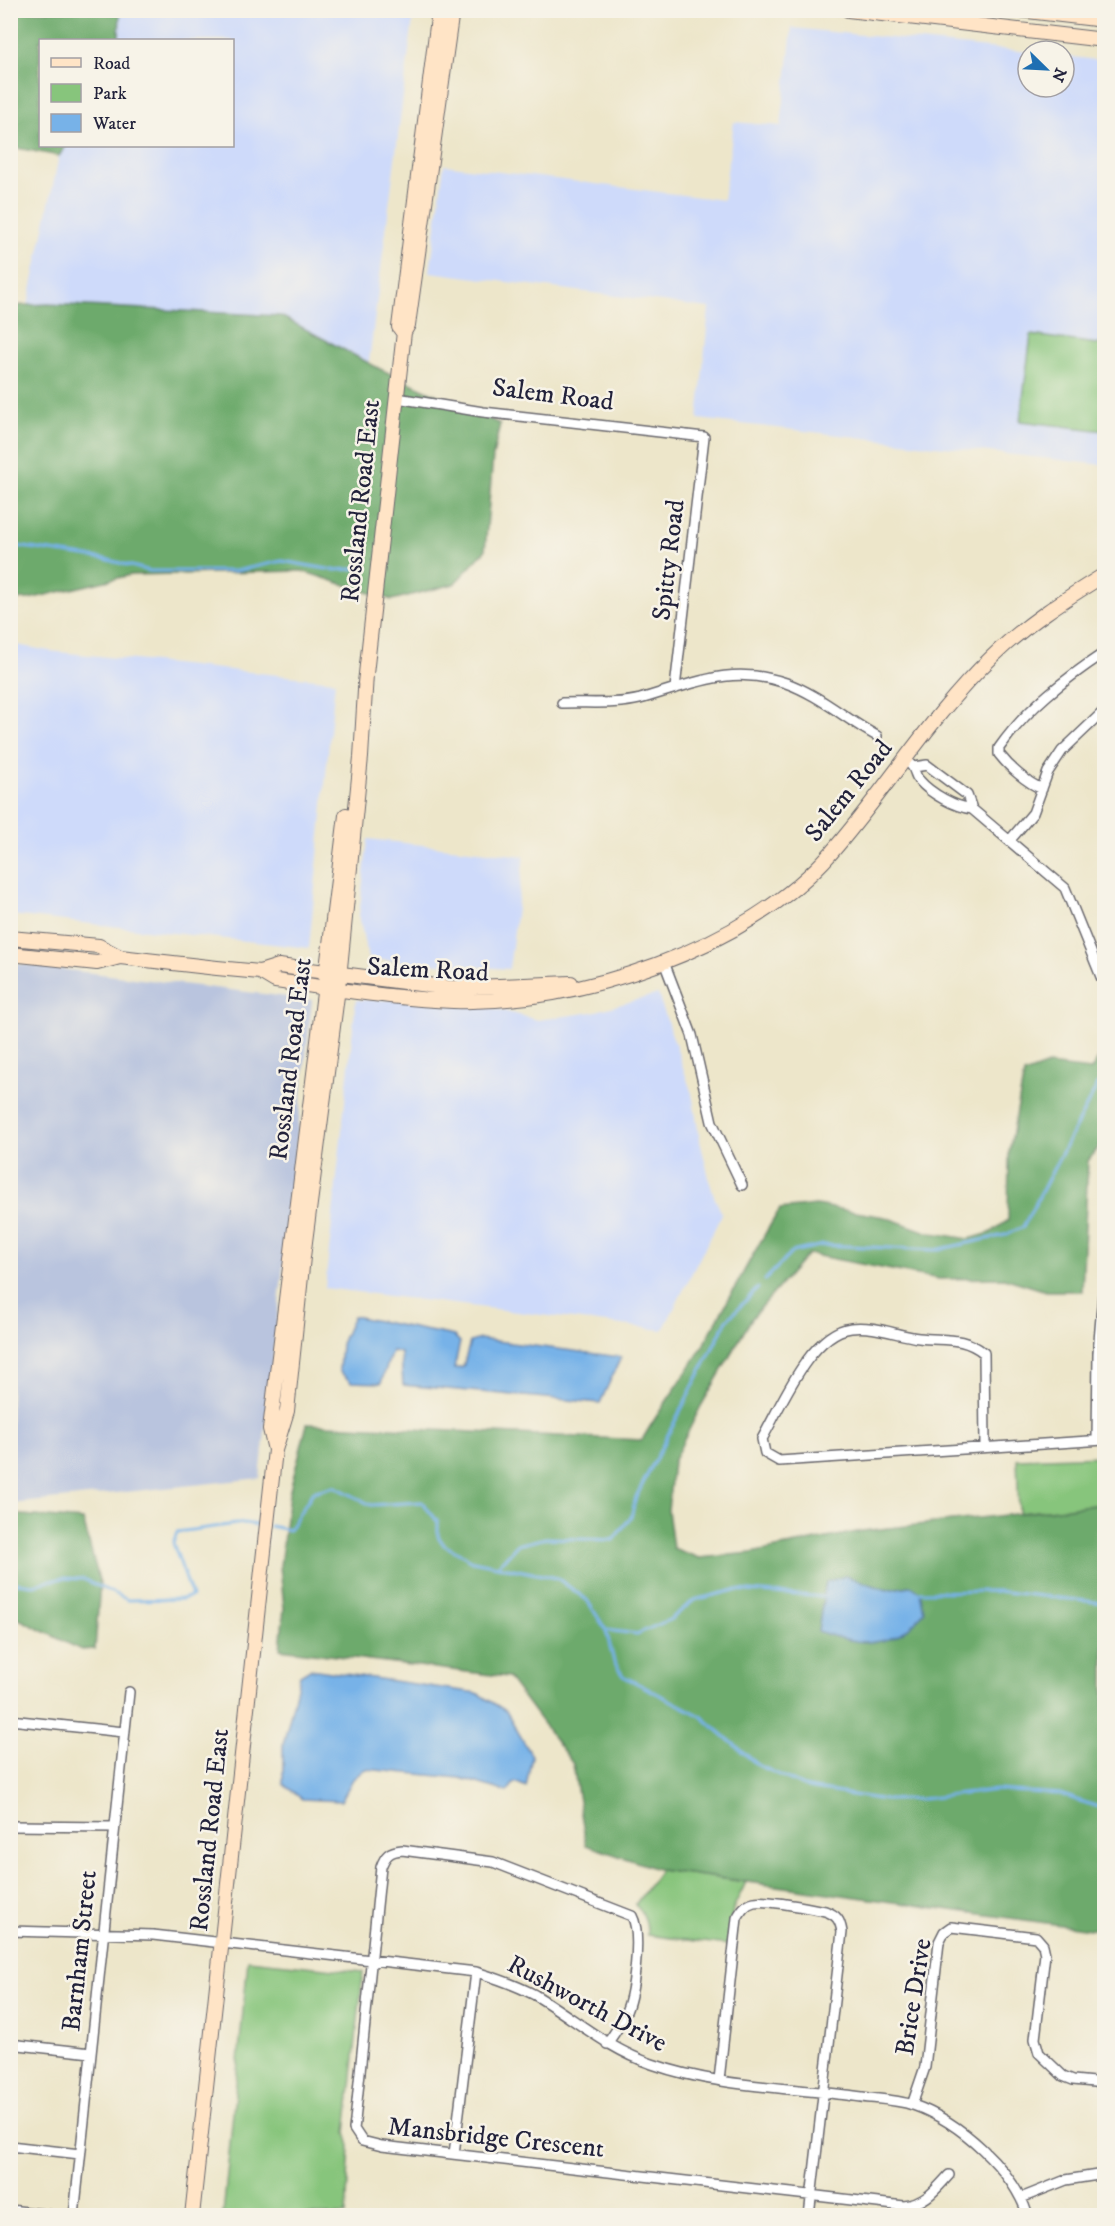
<svg xmlns="http://www.w3.org/2000/svg" width="1115" height="2226" font-family="'IM FELL DW Pica',serif">
<style>
.built{fill:#cedafa}
.industrial{fill:#b9c4de}
.green{fill:#87c57c;stroke:#54745c;stroke-width:1.5}
.forest{fill:#6daa6c;stroke:#486654;stroke-width:1.5;fill-rule:evenodd}
.water{fill:#77b2e8;stroke:#4c6a92;stroke-width:1.5}
.lines{fill:none;stroke-linecap:round;stroke-linejoin:round}
.stream{stroke:#77b2e8;stroke-width:3}
.minor-casing{stroke:#69676d;stroke-width:12}
.secondary-casing{stroke:#69676d;stroke-width:16}
.minor{stroke:#fff;stroke-width:9}
.secondary{stroke:#ffe4c6;stroke-width:14}
.labels{text-anchor:middle;dominant-baseline:central;stroke-width:5;stroke-linejoin:round;paint-order:stroke}
.street-label{font-size:26px;fill:#22223b;stroke:#f7f3e8}
</style>
<rect width="100%" height="100%" fill="#f7f3e8"/>
<filter id="ink" filterUnits="userSpaceOnUse"><feTurbulence type="fractalNoise" baseFrequency=".0167" numOctaves="2"/><feDisplacementMap in="SourceGraphic" scale="12" xChannelSelector="R" yChannelSelector="G"/><feConvolveMatrix kernelMatrix="1 2 1 2 8 2 1 2 1" color-interpolation-filters="sRGB"/></filter>
<filter id="wash" filterUnits="userSpaceOnUse"><feTurbulence type="fractalNoise" baseFrequency=".008" numOctaves="4" result="noise"/><feDisplacementMap in="SourceGraphic" scale="24" xChannelSelector="R" yChannelSelector="G"/><feGaussianBlur stdDeviation="1.35" result="paint"/><feColorMatrix in="noise" values="0 0 0 0 0 0 0 0 0 0 0 0 0 0 0 0 0 1.4 0 .05"/><feComposite in="paint" operator="in"/></filter>
<g filter="url(#wash)">
<rect width="100%" height="100%" fill="#ede6ca"/>
<path class="built" d="M120,11H414L369,362L281,316L28,305L59,156L66,146H232V40H119Z
M792,28L1028,52V87H1064V56L1104,61V465L698,419L709,308L430,272L444,165L723,200L734,122L781,126Z
M11,644L49,651L335,681L309,948L11,915Z
M368,839L524,856L509,969L368,959L359,916Z
M658,994L692,1094L700,1141L713,1194L722,1214L663,1330L325,1288L356,1000H401L492,1008L538,1020L593,1012Z"/>
<path class="industrial" d="M11,963L312,1000L260,1478L11,1504Z"/>
<path class="green" d="M1031,335L1104,345V431L1020,421Z
M1104,1456V1504L1019,1513L1017,1459Z
M660,1870L746,1882L733,1909L728,1945L647,1935C647,1922 645,1914 635,1905Z
M248,1960L363,1972L346,2133L350,2146L346,2215H223Z"/>
<path class="forest" d="M10,11H120L119,40H40V146H66L59,156L11,147Z
M48,304L281,316L380,369L500,424L493,456L485,551L454,584L392,600L302,571L131,575L29,599L11,600L10,306Z
M1104,1050V1140L1088,1161L1082,1291H1046L1004,1278L939,1279L808,1254L752,1318L701,1406L673,1462L668,1510L673,1548L699,1558L751,1553L862,1531L1104,1504V1931L660,1870L586,1845L573,1764L508,1677L280,1649L284,1608L280,1566L289,1494L307,1424L642,1440C661,1406 686,1376 705,1342C730,1298 753,1252 780,1209L816,1205L885,1217L927,1232L969,1239L990,1233L1008,1220L1009,1152L1024,1074L1048,1065L1091,1070ZM845,1577L887,1590L910,1586L818,1631L826,1582Z
M11,1514L83,1520L100,1583L95,1649L81,1650L11,1615Z"/>
<path class="water" d="M353,1316L454,1336L460,1342L454,1369L463,1367L470,1342L480,1339L621,1357L600,1403L403,1385L401,1353L392,1351L381,1383L351,1382L339,1371L341,1344Z
M845,1576L887,1590L911,1586L920,1592L924,1611C896,1651 859,1646 818,1631L826,1582Z
M310,1669L477,1693L506,1711L532,1756L526,1787L515,1782L507,1792L460,1778L365,1769L353,1779L341,1801L302,1799L283,1784V1745L300,1675Z"/>
<g class="lines">
<path class="stream" d="M10,545L105,559L150,571H235L282,561L333,570L354,569
M765,1280L792,1252L823,1245L936,1250L1005,1235L1023,1227L1097,1086L1103,1081
M270,1526L289,1530L313,1492L334,1486L371,1505L422,1502L438,1522V1536L444,1545L473,1561L557,1578L587,1600L606,1630L614,1662L623,1676L701,1716L758,1765L808,1788L886,1800L922,1799L996,1790L1060,1794L1104,1809
M498,1566L517,1545L546,1538L613,1540L631,1517L636,1497L727,1320L758,1288
M10,1582L33,1585L63,1578L83,1579L128,1600L182,1599L192,1596L173,1543L177,1532L244,1523L263,1526
M920,1592L997,1591L1104,1603
M606,1630L637,1634L671,1619L694,1600L735,1590L825,1597"/>
</g>
</g>
<g filter="url(#ink)">
<g class="lines">
<defs>
<path id="minor" d="M397,398L483,412L704,437L675,688
M562,703C587,702 616,705 640,699C693,684 730,664 786,683C818,694 847,720 877,736
M910,764C916,769 914,775 919,780C931,794 955,807 972,809
M914,767L927,765L967,795L972,809L1065,888L1104,984
M1042,789C1026,782 1009,767 999,754V748C1027,708 1065,679 1104,653
M1010,840L1033,813L1048,772L1062,751L1104,711
M664,962L692,1035L712,1122L742,1185
M1097,1440L1098,1353L1104,1281
M985,1446L984,1353C963,1336 945,1341 919,1338C897,1335 873,1325 851,1328C810,1333 781,1406 762,1439L765,1453L779,1461L1104,1440
M10,1720L124,1732
M10,1826L114,1827
M10,1931L153,1935L476,1972C496,1978 516,1985 535,1995C575,2019 608,2049 652,2064C717,2087 787,2087 854,2096C873,2099 895,2099 913,2105C959,2121 1013,2169 1028,2216
M10,2044L91,2053
M607,2044C613,2035 620,2026 624,2016C634,1997 642,1934 632,1916L493,1862L402,1850C389,1851 385,1856 381,1867L355,2121L354,2129L362,2141L382,2146L904,2206C925,2204 936,2189 949,2175
M719,2080L737,1918C741,1911 745,1904 754,1902C767,1899 809,1908 825,1911C837,1915 840,1920 842,1932L809,2216
M912,2105L925,2067L939,1942L944,1932L951,1927L1036,1937L1043,1945L1045,1954L1035,2039L1039,2053L1063,2076L1073,2080L1104,2083
M10,2146L80,2154
M454,2154L476,1972
M1021,2198L1066,2180L1104,2174
M10,2210L59,2216
M74,2216L129,1692"/>
<path id="secondary" d="M848,10L1104,40
M1019,10L1104,20
M402,331L399,327L439,10
M365,683L404,332L408,325L452,10
M10,938L99,946L120,957L217,968L260,972L279,966L451,988L571,983
M10,954L97,963L120,957
M260,972L275,981C333,988 394,999 453,1001C578,1005 747,949 831,853C887,789 931,715 992,657C1026,624 1065,599 1104,575
M275,1450L270,1429L346,815
M192,2216L275,1450L287,1411L303,1257L338,988L361,757L366,674"/>
</defs>
<use href="#minor" class="minor-casing"/>
<use href="#secondary" class="secondary-casing"/>
<use href="#minor" class="minor"/>
<use href="#secondary" class="secondary"/>
</g>
</g>
<g class="labels">
<g class="street-label">
<text transform="translate(553 395) rotate(7)">Salem Road</text>
<text transform="translate(361 501) rotate(-84)">Rossland Road East</text>
<text transform="translate(669 560) rotate(-83)">Spitty Road</text>
<text transform="translate(849 791) rotate(-51)">Salem Road</text>
<text transform="translate(428 970) rotate(3)">Salem Road</text>
<text transform="translate(291 1059) rotate(-83)">Rossland Road East</text>
<text transform="translate(210 1830) rotate(-84)">Rossland Road East</text>
<text transform="translate(80 1951) rotate(-84)">Barnham Street</text>
<text transform="translate(914 1997) rotate(-81)">Brice Drive</text>
<text transform="translate(587 2004) rotate(28)">Rushworth Drive</text>
<text transform="translate(496 2138) rotate(6)">Mansbridge Crescent</text>
</g>
</g>
<rect width="1115" height="2226" fill="none" stroke="#f7f3e8" stroke-width="36"/>
<rect x="39" y="39" width="195" height="108" fill="#f7f3e8" stroke="#a29fa3" stroke-width="1.5"/>
<rect x="51" y="58" width="30" height="9" fill="#ffe4c6" stroke="#a29fa3" stroke-width="1.5"/>
<text x="93" y="69" font-size="18" fill="#22223b">Road</text>
<rect x="51" y="84" width="30" height="18" fill="#87c57c" stroke="#a29fa3" stroke-width="1.5"/>
<text x="93" y="99" font-size="18" fill="#22223b">Park</text>
<rect x="51" y="114" width="30" height="18" fill="#77b2e8" stroke="#a29fa3" stroke-width="1.5"/>
<text x="93" y="129" font-size="18" fill="#22223b">Water</text>
<g transform="translate(1046 69) rotate(114)"><circle r="28" fill="#f7f3e8" stroke="#a29fa3" stroke-width="1.5"/>
<path d="M0-4.5L10 22L0 15L-10 22Z" fill="#1f6fb2"/>
<text y="-9" font-size="16" font-weight="bold" text-anchor="middle" fill="#22223b">N</text>
</g>
</svg>
